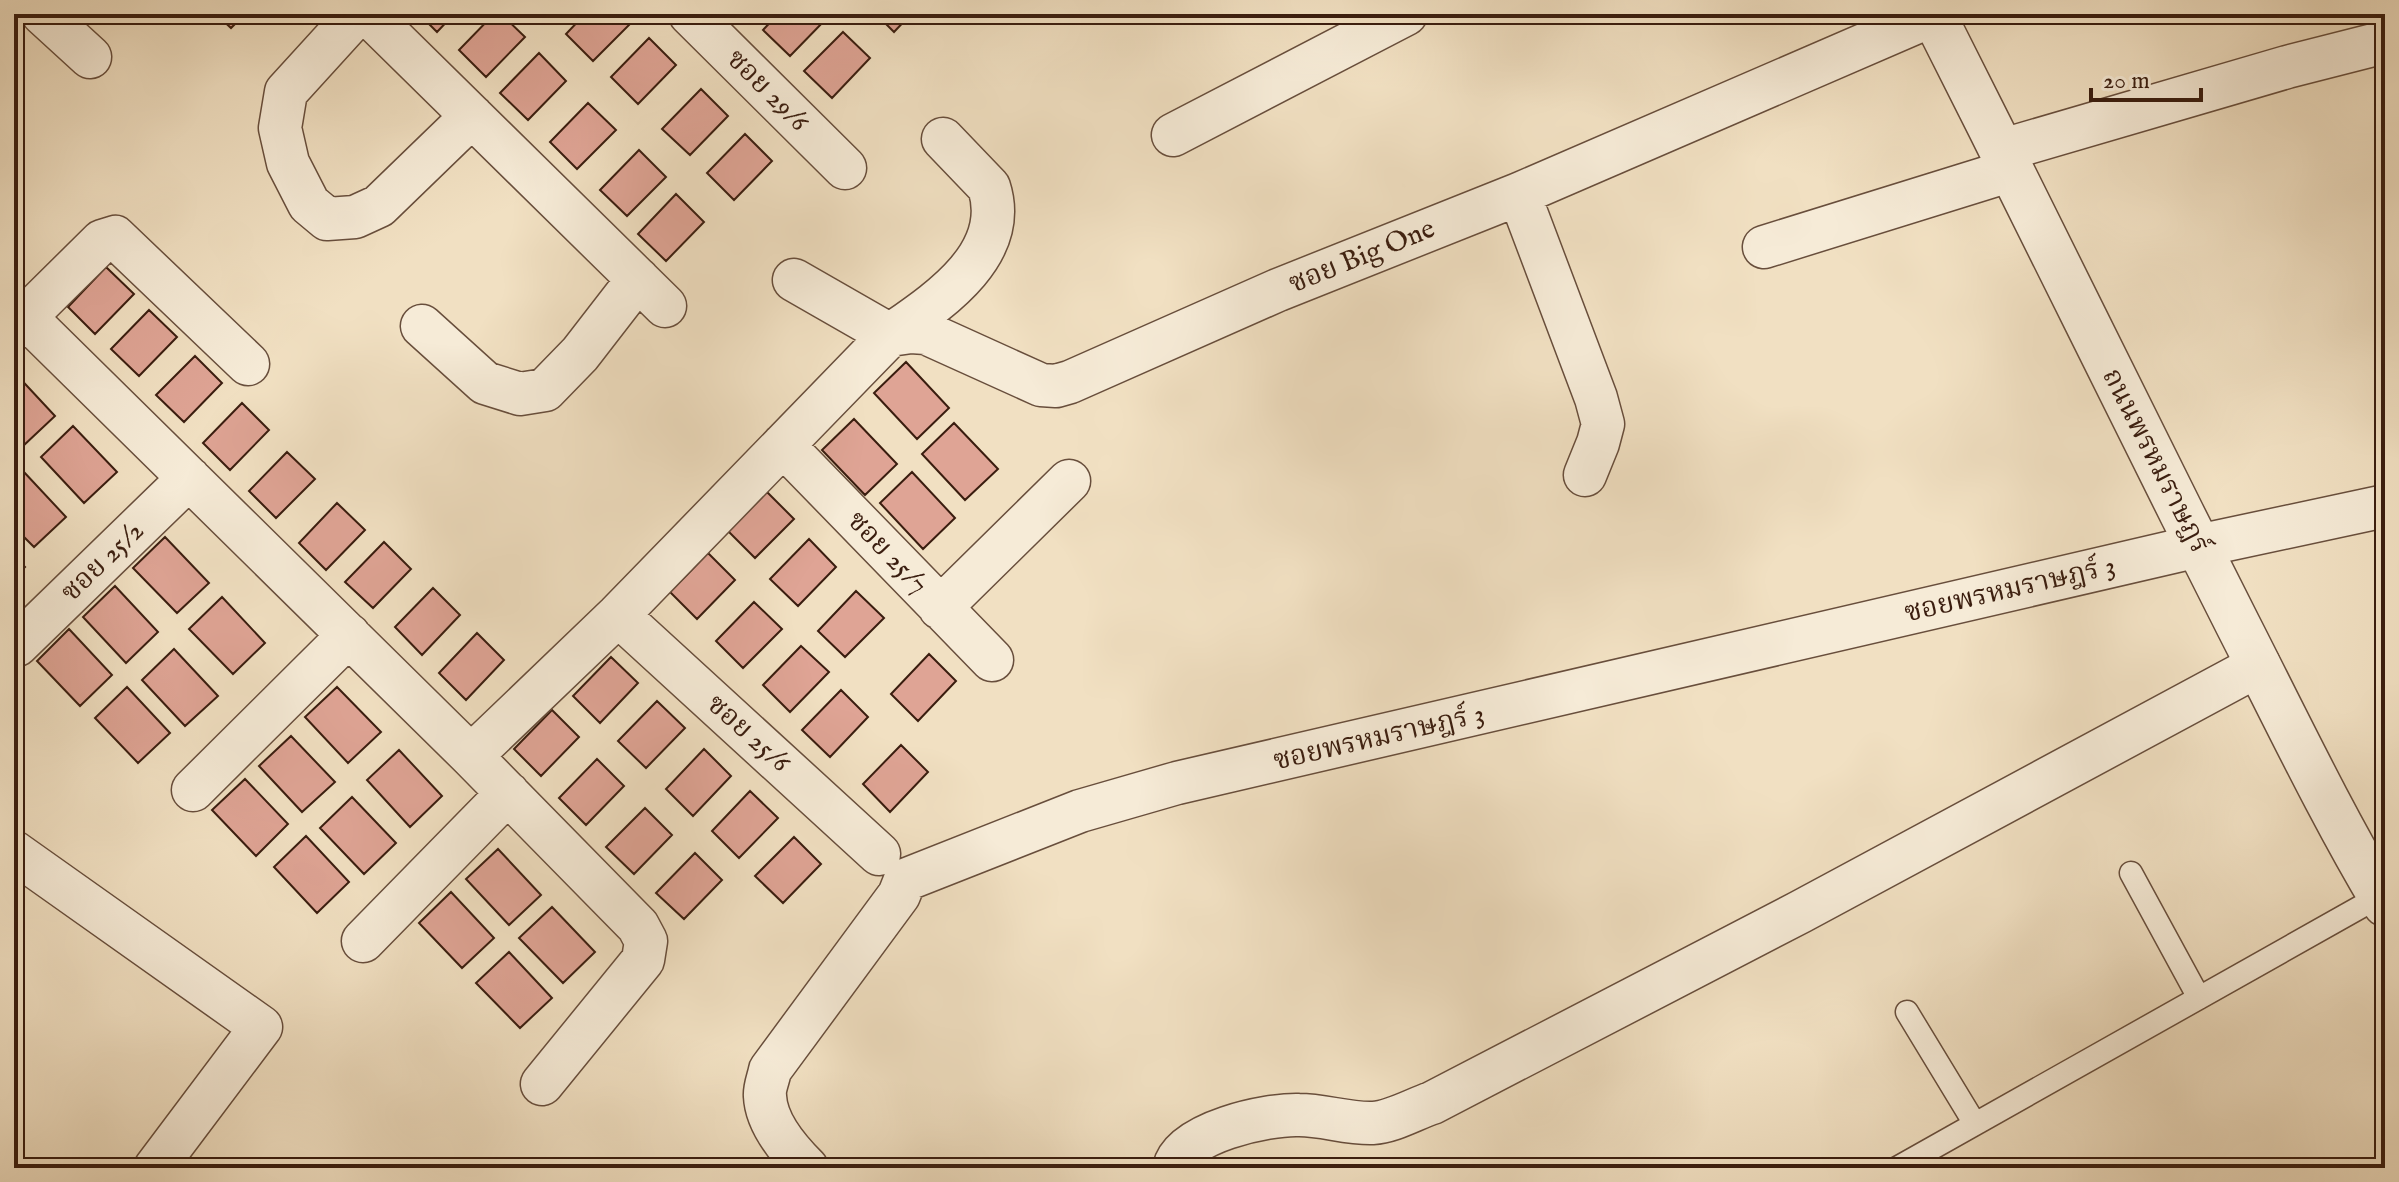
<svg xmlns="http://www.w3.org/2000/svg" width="2399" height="1182" font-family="'IM FELL English','Noto Serif Thai',serif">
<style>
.building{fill:#dfa495;stroke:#3a1d0f;stroke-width:2}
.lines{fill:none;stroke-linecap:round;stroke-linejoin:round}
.service-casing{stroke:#684e3c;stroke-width:25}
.minor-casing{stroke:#684e3c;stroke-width:45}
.tertiary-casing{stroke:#684e3c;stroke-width:47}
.service{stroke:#f6ebd7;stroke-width:22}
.minor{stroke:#f6ebd7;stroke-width:42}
.tertiary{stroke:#f6ebd7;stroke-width:44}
.labels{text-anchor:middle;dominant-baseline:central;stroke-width:6;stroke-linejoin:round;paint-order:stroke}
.street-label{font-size:28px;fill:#3a1d0f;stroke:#f6ebd7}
</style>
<rect width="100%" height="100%" fill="#f1e0c2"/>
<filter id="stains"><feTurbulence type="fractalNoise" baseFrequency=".0025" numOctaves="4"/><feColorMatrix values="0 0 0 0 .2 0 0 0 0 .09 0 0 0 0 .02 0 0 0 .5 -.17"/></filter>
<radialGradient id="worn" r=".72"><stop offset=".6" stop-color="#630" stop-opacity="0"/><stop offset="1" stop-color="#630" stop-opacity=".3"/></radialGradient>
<path class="building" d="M216,14H245L231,28Z
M419,14H454L437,32Z
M494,14H501L525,37L486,77L459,50Z
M585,14H625L632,22L593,61L566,34Z
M778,14H825L828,17L790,56L763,30Z
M876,14H911L894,32Z
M843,32L870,58L832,98L804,71Z
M649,38L676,65L638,104L611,77Z
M539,53L566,81L528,120L500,93Z
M701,89L728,116L690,155L662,129Z
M588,103L616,130L577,169L550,142Z
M745,134L772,161L734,200L707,173Z
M639,150L666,177L627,216L600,190Z
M676,194L704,222L666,261L638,234Z
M106,267L134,294L95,334L68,307Z
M149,310L177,337L139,376L111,349Z
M195,356L222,383L184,422L156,395Z
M906,362L949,408L917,439L874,393Z
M14,372L55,416L23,446L14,437Z
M242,403L269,430L230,470L203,443Z
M854,419L897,464L865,495L822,450Z
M954,423L998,469L965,500L922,454Z
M73,426L117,472L84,503L41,457Z
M287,452L315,479L276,518L249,491Z
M23,471L66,517L34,547L14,527V479Z
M912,472L955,518L923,549L880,503Z
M767,492L794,519L755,558L728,531Z
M337,503L365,530L326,570L299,543Z
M165,537L209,583L177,613L133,568Z
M809,539L836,567L798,606L770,579Z
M384,542L411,569L373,608L345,582Z
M708,553L735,580L697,619L670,592Z
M14,556L25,567L14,578Z
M115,586L158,632L126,663L83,617Z
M433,588L460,615L422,655L395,627Z
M856,591L884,618L845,657L818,631Z
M222,597L265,643L233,674L189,629Z
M754,602L782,629L743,668L716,641Z
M69,629L112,675L80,706L37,661Z
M477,633L504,660L466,700L439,673Z
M801,646L829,672L790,712L763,685Z
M174,649L218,696L185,726L142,680Z
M929,654L956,681L918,721L891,694Z
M611,657L638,683L600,723L573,696Z
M127,687L170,733L138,763L95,718Z
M337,687L381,732L348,763L305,717Z
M841,690L868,717L830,757L802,730Z
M657,701L685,728L646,768L618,741Z
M552,710L579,737L541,776L514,749Z
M291,736L335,782L302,812L259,766Z
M901,745L928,772L890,812L863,784Z
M704,749L731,776L693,816L666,789Z
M399,750L442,796L410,827L367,780Z
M597,759L624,786L586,825L559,798Z
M245,779L288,824L256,856L212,810Z
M750,791L778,818L739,858L712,831Z
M352,797L396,843L364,874L320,828Z
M645,808L672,835L634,874L606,847Z
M306,836L349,882L317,913L274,867Z
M794,837L821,864L783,903L755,876Z
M498,849L541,895L509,925L466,879Z
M695,853L722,880L684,919L656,893Z
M451,892L494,938L462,968L419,923Z
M552,907L595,952L563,983L519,938Z
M509,952L552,998L520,1028L476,983Z"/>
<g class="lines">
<defs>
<path id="service" d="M2131,873L2199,998
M1907,1012L1975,1124
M1897,1168L2380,896"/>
<path id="minor" d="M43,14L90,57
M357,14L286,92L280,128L288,163L309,204L327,219L355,217L379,206L472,116
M368,14L665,306
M690,14L845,168
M1173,135L1406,14
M2003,150L2287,67L2385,42
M1519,194L1596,398L1603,424L1598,443L1585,475
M1764,247L2012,170
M794,280L890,335L911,332L926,333L1041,385L1056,386L1070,382L1278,290L1519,194L1933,15
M14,306L471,756L638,926L646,941L643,960L542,1084
M422,326L485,383L520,394L545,390L580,354L638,279
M14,328L102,241L115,237L248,364
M783,445L992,660
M940,608L1069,481
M618,615L879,854
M17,645L189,478
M471,756L618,615L890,335C936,303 1011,255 989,187L943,139
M193,790L349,635
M14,852L261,1027L155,1168
M363,941L508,793
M807,1168C789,1150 766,1123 765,1096C764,1088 769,1077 770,1070L899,895L905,880L1080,811L1177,783L2198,546L2385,506
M1174,1168C1182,1132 1267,1114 1299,1115C1324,1115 1348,1124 1373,1123C1392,1122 1414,1109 1432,1103L1800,912L2259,665"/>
<path id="tertiary" d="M1933,14C2036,217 2135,422 2238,625C2286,719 2331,814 2385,904"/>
</defs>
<use href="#service" class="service-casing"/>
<use href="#minor" class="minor-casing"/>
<use href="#tertiary" class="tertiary-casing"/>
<use href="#service" class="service"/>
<use href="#minor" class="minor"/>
<use href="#tertiary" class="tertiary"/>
</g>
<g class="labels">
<g class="street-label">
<text transform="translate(767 91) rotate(45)">ซอย 29/6</text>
<text transform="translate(1362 257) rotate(-22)">ซอย Big One</text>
<text transform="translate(2155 461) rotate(63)">ถนนพรหมราษฎร์</text>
<text transform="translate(887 553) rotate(46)">ซอย 25/7</text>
<text transform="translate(103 562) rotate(-44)">ซอย 25/2</text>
<text transform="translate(2010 590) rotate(-13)">ซอยพรหมราษฎร์ 3</text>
<text transform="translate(748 734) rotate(42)">ซอย 25/6</text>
<text transform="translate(1379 738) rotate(-13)">ซอยพรหมราษฎร์ 3</text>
</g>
</g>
<rect width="2399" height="1182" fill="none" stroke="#f1e0c2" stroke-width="48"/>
<rect x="16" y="16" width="2367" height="1150" fill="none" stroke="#3a1d0f" stroke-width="4"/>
<rect x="24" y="24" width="2351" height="1134" fill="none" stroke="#3a1d0f" stroke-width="2"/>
<path d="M2091 88v12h110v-12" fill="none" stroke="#3a1d0f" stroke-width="4"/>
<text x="2103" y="88" font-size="24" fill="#3a1d0f" stroke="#f6ebd7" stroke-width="6" paint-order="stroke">20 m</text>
<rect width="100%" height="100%" filter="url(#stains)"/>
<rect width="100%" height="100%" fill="url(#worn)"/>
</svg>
